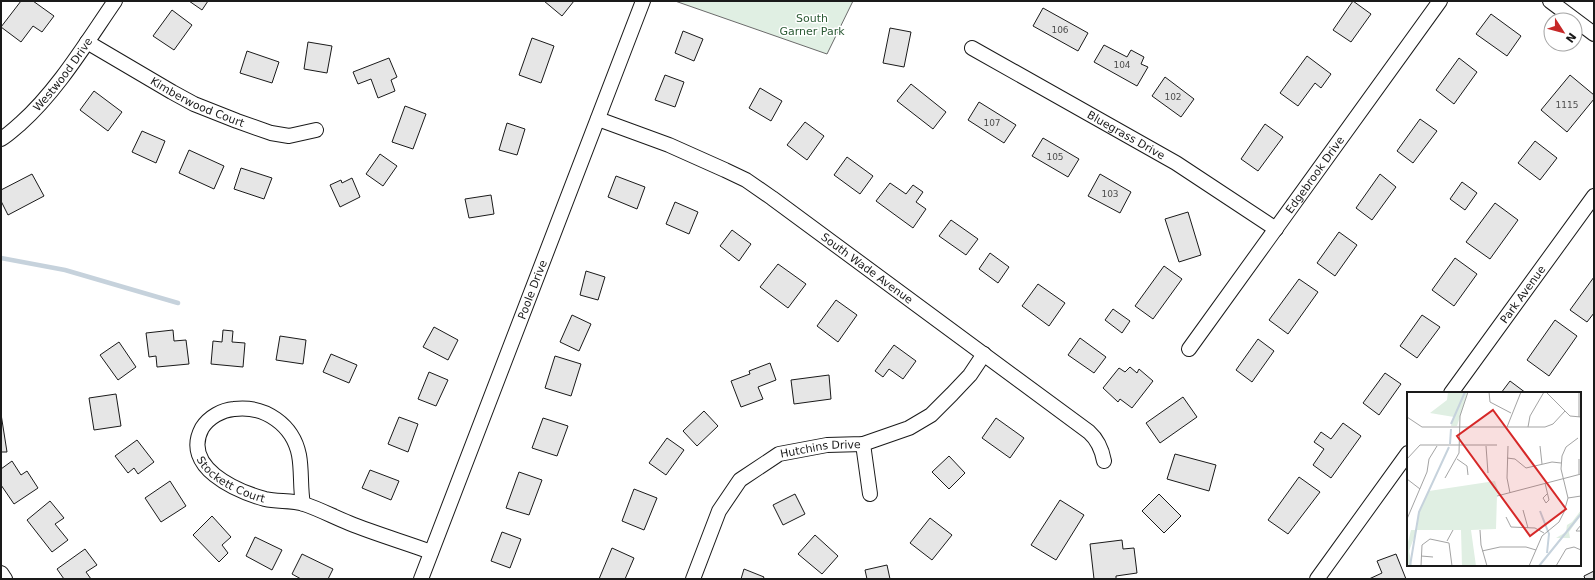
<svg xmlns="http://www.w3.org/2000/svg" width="1595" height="580" font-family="'DejaVu Sans',sans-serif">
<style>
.green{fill:#e0efe3;stroke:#6a6a6a}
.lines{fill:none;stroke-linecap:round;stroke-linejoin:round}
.stream{stroke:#c6d2dc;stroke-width:4.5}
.building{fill:#e6e6e6;stroke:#1a1a1a}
.minor-casing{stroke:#1a1a1a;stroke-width:16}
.minor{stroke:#fff;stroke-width:14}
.labels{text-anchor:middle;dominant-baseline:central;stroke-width:3;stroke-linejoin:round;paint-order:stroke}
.number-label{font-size:9px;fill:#4d4d4d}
.park-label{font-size:11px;fill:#2b5a34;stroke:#fff}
.street-label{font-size:11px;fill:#1a1a1a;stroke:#fff}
.inset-river{fill:none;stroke:#c6d2dc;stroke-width:2}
.inset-road{fill:none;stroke:#a3a3a3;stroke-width:1}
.view{fill:#d62828;fill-opacity:0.15;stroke:#d62828;stroke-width:2}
.inset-edge{fill:none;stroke:#1a1a1a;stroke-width:2}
</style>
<rect width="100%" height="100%" fill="#fff"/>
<path class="green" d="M675,1H853L827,54Z"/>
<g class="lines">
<path class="stream" d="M1,258L65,270L178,303"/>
</g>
<path class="building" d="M21,1H33L54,16L42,32L33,26L21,42L1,27Z
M189,1H208L202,10Z
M544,1H574L562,16Z
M1353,1L1371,14L1351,42L1333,30Z
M1043,8L1088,33L1078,51L1033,26Z
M172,10L192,25L174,50L153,36Z
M1491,14L1521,36L1507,56L1476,34Z
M890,28L911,32L904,67L883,63Z
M683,31L703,39L694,61L675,53Z
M532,38L554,46L541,83L519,75Z
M308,42L332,46L327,73L304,69Z
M1104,45L1127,57L1131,50L1144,57L1141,64L1148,67L1137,86L1094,62Z
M247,51L279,62L272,83L240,73Z
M1307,56L1331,74L1321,88L1315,83L1298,106L1280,93Z
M389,58L397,77L391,80L395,91L378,98L371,79L358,84L353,72Z
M1459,58L1477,72L1454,104L1436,90Z
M665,75L684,82L675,107L655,100Z
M1570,75L1594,95V99L1567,132L1541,110Z
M1165,77L1194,99L1181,117L1152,96Z
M911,84L946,112L933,129L897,101Z
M760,88L782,101L771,121L749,108Z
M94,91L122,112L108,131L80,110Z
M979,102L1016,125L1004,143L968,120Z
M405,106L426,114L413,149L392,142Z
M1420,119L1437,131L1413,163L1397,151Z
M805,122L824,136L807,160L787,145Z
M507,123L525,129L517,155L499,150Z
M1265,124L1283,137L1258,171L1241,159Z
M142,131L165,141L156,163L132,152Z
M1043,138L1079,159L1068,177L1032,156Z
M1535,141L1557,158L1540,180L1518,163Z
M189,150L224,166L214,189L179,173Z
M380,154L397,166L383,186L366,174Z
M847,157L873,176L860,194L834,175Z
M241,168L272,178L264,199L234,189Z
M32,174L44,196L8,215L1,201V190Z
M1100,174L1131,192L1120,213L1088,196Z
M1380,174L1396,187L1372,220L1356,208Z
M616,176L645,187L637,209L608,197Z
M352,178L360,197L340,207L330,185L341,180L342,183Z
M1462,182L1477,193L1465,210L1450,199Z
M890,183L906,194L913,185L923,192L916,202L926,209L913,228L876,201Z
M491,195L494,214L469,218L465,199Z
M675,202L698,212L689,234L666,224Z
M1495,203L1518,220L1490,259L1466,242Z
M1188,212L1201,255L1179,262L1165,219Z
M951,220L978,239L966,255L939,236Z
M732,230L751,244L739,261L720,246Z
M1339,232L1357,245L1335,276L1317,263Z
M990,253L1009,267L998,283L979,269Z
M1455,258L1477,274L1454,306L1432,290Z
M778,264L806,284L788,308L760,287Z
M1164,266L1182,279L1153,319L1135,306Z
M586,271L605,277L598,300L580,295Z
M1594,277V313L1587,322L1570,310Z
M1299,279L1318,292L1288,334L1269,320Z
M1038,284L1065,303L1049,326L1022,306Z
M836,300L857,315L838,342L817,326Z
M1113,309L1130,321L1122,333L1105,320Z
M572,315L591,324L579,351L560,342Z
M1422,315L1440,327L1417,358L1400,346Z
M1555,320L1577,336L1549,376L1527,360Z
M434,327L458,340L448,360L423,347Z
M173,330L174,341L186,340L189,364L157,367L156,356L149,357L146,333Z
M223,330L233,331L232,342L245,343L243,367L211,364L213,341L222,342Z
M280,336L306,340L303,364L276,360Z
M1080,338L1106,357L1094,373L1068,355Z
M1258,339L1274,351L1252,382L1236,370Z
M119,342L136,367L118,380L100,355Z
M894,345L916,361L903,379L889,369L883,377L875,371Z
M331,354L357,365L349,383L323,372Z
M555,356L581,364L571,396L545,388Z
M770,363L776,380L758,387L763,399L741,407L731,381L750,374L749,371Z
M1130,367L1137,373L1139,369L1153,381L1132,408L1120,399L1118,402L1103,388L1119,368L1125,372Z
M429,372L448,380L436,406L418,399Z
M1385,373L1401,384L1379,415L1363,403Z
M829,375L831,399L794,404L791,380Z
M1510,381L1526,393H1501Z
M116,394L121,426L94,430L89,398Z
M1183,397L1197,417L1160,443L1146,423Z
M704,411L718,426L697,446L683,431Z
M1,414L7,452H1Z
M399,417L418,424L408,452L388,444Z
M543,418L568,426L557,456L532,448Z
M996,418L1024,438L1010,458L982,438Z
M1343,423L1361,436L1331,478L1313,465L1324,449L1314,442L1321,432L1331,439Z
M667,438L684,450L666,475L649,463Z
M137,440L154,462L138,474L134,468L128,473L115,456Z
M1175,454L1216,465L1209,491L1167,479Z
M949,456L965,473L949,489L932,472Z
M12,461L21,475L27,471L38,488L14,504L1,485V469Z
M370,470L399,481L391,500L362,488Z
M519,472L542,480L529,515L506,508Z
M1299,477L1320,492L1288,534L1268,520Z
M170,481L186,506L161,522L145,498Z
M634,489L657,498L644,530L622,521Z
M795,494L805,514L783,525L773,505Z
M1159,494L1181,516L1164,533L1142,511Z
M1060,500L1084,515L1056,560L1031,545Z
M50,501L64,518L55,524L68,540L52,552L27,520Z
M212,516L231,537L222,545L228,553L219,562L193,535Z
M930,518L952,535L932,560L910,543Z
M502,532L521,539L510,568L491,561Z
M815,535L838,556L822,574L798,554Z
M255,537L282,550L272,570L246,556Z
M1122,540L1123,549L1134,548L1137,573L1116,576V579H1094L1090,544Z
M612,548L634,558L625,579H599Z
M85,549L97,565L86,572L91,579H64L57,569Z
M302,554L333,569L328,579H301L292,574Z
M1396,554L1406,579H1369L1382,573L1377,561Z
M887,565L890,579H867L865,570Z
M744,569L764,577L763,579H741Z
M1594,571V579H1585L1584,576Z"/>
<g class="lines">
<defs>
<g id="minor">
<path d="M1550,1L1594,34"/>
<path id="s1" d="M87,42L172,92L194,104L237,121L271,133L289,136L316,130"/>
<path id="s2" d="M972,48L1176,163L1276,229"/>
<path id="s3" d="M598,119L669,145L725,170L746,180L772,198L1089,432C1098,440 1102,450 1104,461"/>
<path id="s4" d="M1,139C8,135 14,129 20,124C58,90 86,43 115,1"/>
<path id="s5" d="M1189,349L1440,1"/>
<path id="s6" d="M1451,393L1594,196"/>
<path d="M863,444L870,494"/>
<path id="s7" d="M303,504C300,488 302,471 299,455C293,425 265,405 234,409C222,410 209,417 202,428C181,467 236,491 265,499C277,502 292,500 304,504C319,509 334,517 349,523C376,534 404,542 431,552"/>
<path d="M1,573L5,579"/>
<path id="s8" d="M421,579L643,1"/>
<path id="s9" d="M693,579L719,511L740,480L779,454L827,445L863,444L909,428L931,415L952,394L970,375L984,354"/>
<path d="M1317,579L1408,453"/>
</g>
</defs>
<use href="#minor" class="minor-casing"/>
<use href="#minor" class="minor"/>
</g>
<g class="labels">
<g class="number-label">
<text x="1060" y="30">106</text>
<text x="1122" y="65">104</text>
<text x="1173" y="97">102</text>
<text x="1567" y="105">1115</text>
<text x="992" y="123">107</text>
<text x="1055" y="157">105</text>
<text x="1110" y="194">103</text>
</g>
<g class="park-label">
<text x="812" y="18">South<tspan x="812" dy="13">Garner Park</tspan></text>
</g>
<g class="street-label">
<text stroke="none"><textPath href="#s4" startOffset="90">Westwood Drive</textPath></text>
<text stroke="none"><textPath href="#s1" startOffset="126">Kimberwood Court</textPath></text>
<text stroke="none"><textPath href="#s2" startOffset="177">Bluegrass Drive</textPath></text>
<text stroke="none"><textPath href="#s5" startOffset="215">Edgebrook Drive</textPath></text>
<text stroke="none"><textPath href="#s3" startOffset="310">South Wade Avenue</textPath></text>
<text stroke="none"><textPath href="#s8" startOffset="310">Poole Drive</textPath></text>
<text stroke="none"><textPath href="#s6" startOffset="122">Park Avenue</textPath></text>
<text stroke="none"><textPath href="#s9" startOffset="199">Hutchins Drive</textPath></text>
<text stroke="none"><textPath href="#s7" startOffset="245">Stockett Court</textPath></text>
</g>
</g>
<g transform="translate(1407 392)">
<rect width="174" height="174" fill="#fff"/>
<path d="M41,0H61L50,34H44L47,25L23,21L40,8ZM88,89L92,102L90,103L89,137L64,138L69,174H55L54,138H10L2,159L5,174H1L0,154L4,138H10L11,121L22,99ZM174,118V123L162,140L163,146H149L159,140L160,133L165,130Z" fill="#e0efe3"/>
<path class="inset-river" d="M44,32L58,0M43,52L44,37M133,119L142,142L140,161M3,174L12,120L42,55M132,174L174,122"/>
<path class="inset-road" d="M82,0L83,10L104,21M139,0L163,24L174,25M0,25L15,35H138L146,32L158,19M172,25V0M100,35L114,0M121,35L123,24L137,0M79,54L81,81M101,54L100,86L103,101M133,54L135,72M100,66L108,67L119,76L145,70L154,71M0,67L13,53H90M50,67L60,74L61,83M172,67V82M38,86L52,61L53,24L61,0M0,87L13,97M138,91L142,108L139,111L136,106L140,102M90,104L174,82M161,106L174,104M116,118L121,136M99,125L104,135L128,136L137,141M0,127L20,80L22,67L30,54M174,133L169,139H174M73,138L74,153L80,174M40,149L46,138M75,159L93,155H119L129,158M14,164L26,165M14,174L15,153L23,147L42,151L45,174M122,174L135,144L152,130L157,120L161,106L154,77L155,64L159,55L171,46M149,174L159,157L167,155L174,158"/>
<path class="view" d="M86,18L159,117L123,144L50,44Z"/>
<rect width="174" height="174" class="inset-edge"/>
</g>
<rect width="1595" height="580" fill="none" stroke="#1a1a1a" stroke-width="4"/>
<g transform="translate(1563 32) rotate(126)"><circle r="19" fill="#ffffff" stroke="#a3a3a3"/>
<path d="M0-3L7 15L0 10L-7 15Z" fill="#c62828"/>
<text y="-6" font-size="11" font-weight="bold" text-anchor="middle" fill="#1a1a1a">N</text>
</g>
</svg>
